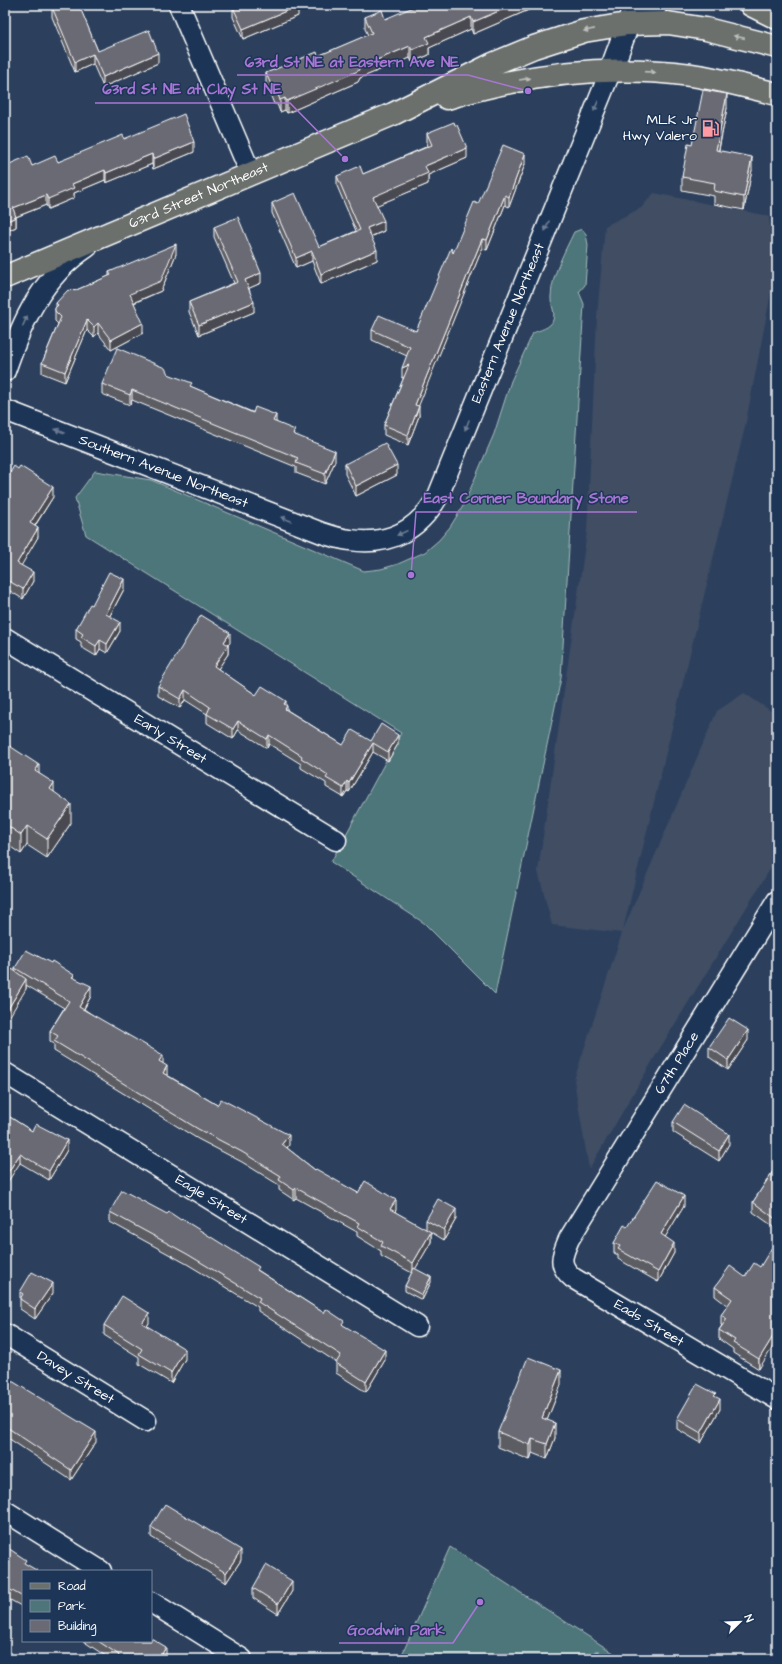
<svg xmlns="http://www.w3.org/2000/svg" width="782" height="1664" font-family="'Architects Daughter',sans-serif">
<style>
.built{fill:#3f4d64}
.green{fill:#4e767a;stroke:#a6babc}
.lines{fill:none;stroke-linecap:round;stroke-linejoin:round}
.stream{stroke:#8fa7bb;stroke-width:6}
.minor-casing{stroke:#fff;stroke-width:23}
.secondary-casing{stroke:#fff;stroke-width:25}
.primary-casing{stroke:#fff;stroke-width:25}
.minor{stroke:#1d3557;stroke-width:20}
.secondary{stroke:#1d3557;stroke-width:22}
.primary{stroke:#6c706d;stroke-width:22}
.wall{fill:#5b5b64;stroke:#fff}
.shaded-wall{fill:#4a4a51;stroke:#fff}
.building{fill:#6a6a74;stroke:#fff}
.oneway{fill:#bdbfbd}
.oneway2{fill:#6c7c92}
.labels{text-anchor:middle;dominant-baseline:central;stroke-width:3;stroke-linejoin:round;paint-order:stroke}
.poi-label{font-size:14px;fill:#fff;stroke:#1d3557;text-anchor:end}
.street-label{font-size:14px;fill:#fff;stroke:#1d3557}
.leader{fill:none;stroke:#a976d5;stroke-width:1.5}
.callout-dot{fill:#a976d5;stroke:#1d3557;stroke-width:1.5}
.callout-label{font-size:15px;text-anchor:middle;font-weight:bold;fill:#a976d5;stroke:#1d3557;stroke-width:3;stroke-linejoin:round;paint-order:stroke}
</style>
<rect width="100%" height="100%" fill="#2c405d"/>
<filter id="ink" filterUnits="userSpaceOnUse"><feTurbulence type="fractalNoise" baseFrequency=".025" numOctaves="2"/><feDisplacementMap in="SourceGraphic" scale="8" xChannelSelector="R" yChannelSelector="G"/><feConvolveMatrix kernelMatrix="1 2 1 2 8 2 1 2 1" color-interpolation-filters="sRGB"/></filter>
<g filter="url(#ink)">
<path class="built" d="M654,193L769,216L775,272L745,427L623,930L717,711L744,693L777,715V858L659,1050L589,1169L574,1080L622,933L552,925L538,871L587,531L597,317L605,226L641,208Z"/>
<path class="green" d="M582,229L586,234L588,245L585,285L579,292L584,304L561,678L495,994L424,923L331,862L401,733L86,535L75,498L95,471L151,480L364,571L381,569L398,564L425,552L439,540L450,527L463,506L494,434L511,381L533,333C539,330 551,328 553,320C556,312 550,304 551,296C552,274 565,251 574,232Z
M450,1547L623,1659H400Z"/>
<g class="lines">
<path class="stream" d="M597,1653V1659"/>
<defs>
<g id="minor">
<path d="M179,5L251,174"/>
<path d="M5,371C22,321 42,277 87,247"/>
<path id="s1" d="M5,410L322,533C331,536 341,539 350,540C389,546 419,530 438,496L611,70"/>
<path id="s2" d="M5,638L336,840"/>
<path id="s3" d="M777,901L569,1239C562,1255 557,1265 573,1278L777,1399"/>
<path id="s4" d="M5,1073L417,1326"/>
<path id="s5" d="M5,1334L146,1421"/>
<path d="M5,1511L101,1571"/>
<path d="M151,1602L242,1659"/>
</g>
<path id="secondary" d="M627,24L656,5
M611,70L635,5"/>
<g id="primary">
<path d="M751,5L777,18"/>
<path d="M447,98C526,74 609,64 691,75C720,79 748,87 777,94"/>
<path id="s6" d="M5,277L393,114L493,64L534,47L584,31L627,24L668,23L706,29L777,47"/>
</g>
</defs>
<use href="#minor" class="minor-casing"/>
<use href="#secondary" class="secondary-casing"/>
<use href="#primary" class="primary-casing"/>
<use href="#minor" class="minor"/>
<use href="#secondary" class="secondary"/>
<use href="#primary" class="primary"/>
</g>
<path class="wall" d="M56,5H82L79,6L98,51L158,63L103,87L93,64L75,72L52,17V7Z
M540,5L473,34L471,29L429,48V55L412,62L410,58L384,68L360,78L358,82L287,113L285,110L280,112L277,104H274L266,84V73L318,56L368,35L365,29V17L385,19Z
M233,7L298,16L243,39L233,17Z
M727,108L719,150L752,170L744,210L714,204V196L682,190V177L692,145Z
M427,133L467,158L428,175V184L377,205L384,231L371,237L377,260L321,284L312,261L296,268L272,213V203L319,247L356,231L337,186V176L363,174L428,146L427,143Z
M124,139L194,152L153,169L152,164L106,183L105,180L74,193V198L48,209L46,205L16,217V227L5,232L32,166L58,162Z
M525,164L509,207L505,205L487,250L482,249L418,406L419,416L408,445L384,435V425L404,377L402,378L407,356L372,340V330L416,331L453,253Z
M214,227L261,283L249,288L254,312L199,335L189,312V302L234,283L214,237Z
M176,254L161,291L134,303L143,333L111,350L98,333L94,337L87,330L65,382L42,373V363L58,324L55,321V308H56V303L70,291H74L109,276V272Z
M168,374L192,387L276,422L335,461L325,484L296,473V467L132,400L130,405L102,394V384Z
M345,464L397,475L356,496L345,474Z
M5,481L53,497L35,526L38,537L21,565L33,581L23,599L5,588Z
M124,589L110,616L120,631L107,653L100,649L96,656L81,647V642L76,639V629L92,605Z
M230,643L228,645V654L218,669L256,695L286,705L287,710L343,745L371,741L398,744L388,761L373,752L349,792L347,791L343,797L326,787V783L301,768V764L269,744L267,748L238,730L233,739L207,723V714L185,700L180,708L158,696V686Z
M5,743L39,773L54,792L71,823L47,858L27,845L21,854L5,843Z
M15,968L74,977L91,996L84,1009L163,1064L167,1075L217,1105L289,1145L287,1148L315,1170L358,1193L396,1210L395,1212L426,1230V1220L456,1219L444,1240L431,1232V1242L415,1269L431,1282L422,1300L405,1291V1286L412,1273L381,1256V1251L357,1236V1232L296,1198L294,1200L279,1190V1185L242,1162L198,1139L54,1051V1044L50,1041V1031L64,1008L26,985V989L15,972Z
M748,1040L728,1070L709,1057V1047Z
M5,1114L32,1131L67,1150L49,1180L20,1163Z
M673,1122L729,1144L719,1161L673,1132Z
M777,1165V1229L753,1212V1202Z
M684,1206L665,1237L674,1253L658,1282L618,1259V1255L614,1253V1243L627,1227Z
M110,1212L259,1271L344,1326L385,1360L366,1392L336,1373V1362L258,1311V1307L187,1264L110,1222Z
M760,1267L759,1369L733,1353V1349L719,1339V1330L722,1325H721V1315L728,1306L715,1296V1287L745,1277Z
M20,1292L53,1293L35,1319L20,1309Z
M149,1323L147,1326L185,1359L171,1383L139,1364V1357L104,1335V1325Z
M5,1380L96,1442L71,1480L8,1438L7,1441L5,1440Z
M561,1385L547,1420L555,1438L547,1459L532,1453L530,1460L498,1447V1432Z
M720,1409L701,1443L677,1429V1419Z
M151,1527L241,1560L226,1583L151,1537Z
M5,1546L23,1571V1607L5,1597Z
M253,1588L292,1591L278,1614L253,1598Z
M83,1641H151L166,1657L165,1659H110Z"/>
<path class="shaded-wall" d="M513,5H540L473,34V22Z
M298,6V16L243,39V29Z
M471,17V29L429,48V55L412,62V50L426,37Z
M410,46V58L360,78L358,82L287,113V101L360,67Z
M158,53V63L103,87V77Z
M93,54V64L75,72V62Z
M727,94V108L716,163V150Z
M285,98V110L280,112V100Z
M194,142V152L153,169V159Z
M467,148V158L428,175V184L373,207V197L425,166Z
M152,154V164L106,183V173Z
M525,154V164L509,207V197Z
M752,157V170L744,210V197Z
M105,170V180L74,193V198L48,209V199L72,184Z
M46,195V205L13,218V208Z
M505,195V205L487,250V240Z
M16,217V227L5,232V222Z
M384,221V231L367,238V228Z
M482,239V249L415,415V405Z
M176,244V254L161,291L130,304V294Z
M377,250V260L321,284V274Z
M312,251V261L296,268V258Z
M261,273V283L245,290V280Z
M254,302V312L199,335V325Z
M87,320V330L65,382V372Z
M98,323V333L94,337V327Z
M143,323V333L111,350V340Z
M409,365V375L402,378V368Z
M132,390V400L130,405V395Z
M419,406V416L408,445V435Z
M276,415V425L273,421Z
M335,451V461L325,484V474Z
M397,465V475L356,496V486Z
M53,487V497L30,533V523Z
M38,528V537L17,573V563Z
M33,572V581L23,599V589Z
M124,579V589L106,623V614Z
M120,622V631L107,653V644Z
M230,633V643L228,645V654L214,675V666L224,642Z
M100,640V649L96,656V646Z
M185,690V700L180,708V699Z
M286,701V707L287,706V715L284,704Z
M238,721V730L233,739V729Z
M269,735V744L267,748V739Z
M398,735V744L388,761V752Z
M373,743V752L349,792V783Z
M39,765V784L35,771Z
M347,781V791L343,797V788Z
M54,783V802L50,789Z
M71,804V823L47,858V839Z
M27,826V845L21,854V835Z
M26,979V989L5,1024V1014Z
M91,986V996L79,1017V1007Z
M748,1030V1040L728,1070V1060Z
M163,1055V1065L159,1061Z
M167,1066V1076L163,1073Z
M729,1134V1144L719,1161V1151Z
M289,1135V1145L282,1154V1144Z
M67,1140V1150L49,1180V1171Z
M20,1154V1163L5,1186V1177Z
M296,1188V1198L294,1200V1190Z
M684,1196V1206L661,1244V1234Z
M396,1200V1210L390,1219V1209Z
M456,1209V1219L444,1240V1230Z
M431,1232V1242L413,1273V1263Z
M674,1243V1253L658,1282V1272Z
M431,1277V1282L422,1300V1295Z
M53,1283V1293L35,1319V1309Z
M149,1313V1323L142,1333V1323Z
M777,1330V1340L759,1369V1359Z
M185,1349V1359L171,1383V1373Z
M385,1350V1360L366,1392V1382Z
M561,1370V1385L542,1433V1418Z
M720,1399V1409L701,1443V1433Z
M555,1423V1438L547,1459V1444Z
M8,1428V1438L7,1441V1431Z
M96,1432V1442L71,1480V1470Z
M532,1439V1453L530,1460V1445Z
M241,1550V1560L226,1583V1573Z
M292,1581V1591L278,1614V1604Z
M166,1647V1657L165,1659H159Z"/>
<path class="building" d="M56,5H79L98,51L149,30L158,53L103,77L93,54L75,62L52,7Z
M237,5H298V6L243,29L233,7Z
M418,5H513L473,22L471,17L426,37L429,43L412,50L410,46L384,57L360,67L358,71L287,101L285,98L280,100L277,92H274L266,73L317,52L318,56L372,33L365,17L382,10L385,19Z
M703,90L727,94L716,150L752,157L744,197L714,191L715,183L682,177L688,144L692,145Z
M184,114L194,142L153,159L152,154L106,173L105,170L72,184L74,188L48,199L46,195L13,208L16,217L5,222V166L28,156L32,166L55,156L58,162L123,135L124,139Z
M454,122L455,125H457L467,148L425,166L428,173L373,197L384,221L367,228L377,250L321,274L312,251L296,258L272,203L295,193L319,247L360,230L337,176L360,166L363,174L432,145L427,133Z
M503,145L525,154L509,197L505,195L487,240L482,239L415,405L419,406L408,435L384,425L409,365L402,368L410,347L372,330L379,315L416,331L451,248L453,253L474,202L478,204Z
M238,217L261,273L245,280L254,302L199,325L189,302L238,282L214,227Z
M176,244L161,281L130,294L143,323L111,340L98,323L94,327L87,320L65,372L42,363L61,317L55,311V308L58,305L56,303L68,290L70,291L72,289L74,291L111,275L109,272Z
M117,348L165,368L168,374L192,383L190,386L253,413L255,407L276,415L273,421L295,430L293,434L335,451L325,474L296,463L298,458L132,390L130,395L102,384Z
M385,443L397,465L356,486L345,464Z
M14,466L18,469L20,466L53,487L30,523L38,528L17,563L33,572L23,589L5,579V488L6,487L5,486V481Z
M109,572L124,579L106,614L120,622L107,644L100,640L96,646L81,637L83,634L76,629L90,604L92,605Z
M201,615L230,633L224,642L228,645L214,666L256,695L262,686L286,701L284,704L287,706L285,709L343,745L352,730L371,741L381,724L398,735L388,752L373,743L349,783L347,781L343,788L326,778L328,775L301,758L302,756L269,735L267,739L238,721L233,729L207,714L210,707L185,690L180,699L158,686Z
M5,743L39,765L35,771L54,783L50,789L71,804L47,839L27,826L21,835L5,824Z
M26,950L51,963L52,961L74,975L72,977L91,986L79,1007L163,1055L159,1061L167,1066L163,1073L217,1105L221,1099L289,1135L282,1144L315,1170L316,1169L358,1193L365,1181L396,1200L390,1209L431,1232L413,1263L381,1246L383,1242L357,1226L359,1223L296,1188L294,1190L279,1180L281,1176L242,1152L198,1129L54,1041L58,1036L50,1031L69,1001L15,968Z
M12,969L26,979L5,1014V980Z
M729,1018L748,1030L728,1060L709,1047Z
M684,1105L729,1134L719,1151L673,1122Z
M5,1114L32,1131L36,1124L67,1140L49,1171L20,1154L5,1177Z
M777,1165V1220L753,1202Z
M657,1180L684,1196L661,1234L674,1243L658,1272L618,1249L620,1246L614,1243L624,1225L627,1227Z
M122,1190L167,1214L169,1212L181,1220L182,1219L259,1267L257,1270L324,1313L326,1309L344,1321L342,1324L343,1325L385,1350L366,1382L336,1363L341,1355L258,1302L260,1298L187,1254L110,1212Z
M438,1199L456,1209L444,1230L426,1220Z
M777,1239V1330L759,1359L733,1343L735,1340L719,1330L727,1319L721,1315L732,1299L715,1287L730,1266L745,1277L754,1263L760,1267Z
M414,1268L431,1277L422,1295L405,1286Z
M32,1272L53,1283L35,1309L20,1299L23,1294L20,1292Z
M122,1296L149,1313L142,1323L185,1349L171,1373L139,1354L142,1349L104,1325Z
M528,1357L561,1370L542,1418L555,1423L547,1444L532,1439L530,1445L498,1432Z
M7,1378L96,1432L71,1470L8,1428L7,1431L5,1429V1380Z
M697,1384L716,1394L714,1396L720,1399L701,1433L677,1419Z
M165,1504L241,1550L226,1573L151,1527Z
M5,1546L26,1560L24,1563L38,1571H23V1597L5,1587Z
M266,1565L292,1581L278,1604L253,1588Z
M151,1638L166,1647L159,1659H117L119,1655L98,1641H151Z"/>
<defs><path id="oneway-solid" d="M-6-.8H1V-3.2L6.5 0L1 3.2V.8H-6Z"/></defs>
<g class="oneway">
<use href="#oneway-solid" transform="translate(589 30) rotate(169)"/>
<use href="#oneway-solid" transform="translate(739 37) rotate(-167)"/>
<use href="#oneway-solid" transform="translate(650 72) rotate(4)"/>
<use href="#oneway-solid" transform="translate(525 79) rotate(-9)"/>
</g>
<g class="oneway2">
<use href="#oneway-solid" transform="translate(596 106) rotate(113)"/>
<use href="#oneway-solid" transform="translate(547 226) rotate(112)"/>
<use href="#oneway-solid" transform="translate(25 321) rotate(-66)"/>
<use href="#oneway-solid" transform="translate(467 425) rotate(112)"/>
<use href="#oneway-solid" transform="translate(60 431) rotate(-159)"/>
<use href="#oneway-solid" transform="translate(286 519) rotate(-159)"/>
<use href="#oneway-solid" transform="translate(402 533) rotate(156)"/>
</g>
</g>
<defs>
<symbol id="fuel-bare" viewBox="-9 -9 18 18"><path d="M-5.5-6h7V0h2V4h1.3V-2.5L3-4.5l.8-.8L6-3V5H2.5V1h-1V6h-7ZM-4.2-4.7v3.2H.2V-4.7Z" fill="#ff9aa2" stroke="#1d3557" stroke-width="2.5" paint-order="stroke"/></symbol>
</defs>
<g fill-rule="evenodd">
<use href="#fuel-bare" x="698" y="116" width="25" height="25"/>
</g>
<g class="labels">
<g class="poi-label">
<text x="697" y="120">MLK Jr<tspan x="697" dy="16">Hwy Valero</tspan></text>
</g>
<g class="street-label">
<text stroke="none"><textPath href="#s6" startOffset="210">63rd Street Northeast</textPath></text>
<text stroke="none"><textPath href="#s1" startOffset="661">Eastern Avenue Northeast</textPath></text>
<text stroke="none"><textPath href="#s1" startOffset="170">Southern Avenue Northeast</textPath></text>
<text stroke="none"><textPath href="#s2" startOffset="194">Early Street</textPath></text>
<text transform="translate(677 1063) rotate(-58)">67th Place</text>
<text stroke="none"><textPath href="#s4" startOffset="242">Eagle Street</textPath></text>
<text stroke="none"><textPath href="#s3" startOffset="529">Eads Street</textPath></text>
<text stroke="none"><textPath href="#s5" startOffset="83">Davey Street</textPath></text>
</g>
</g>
<path class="leader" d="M528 91L468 75H237M345 159L290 103H95M411 575L416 512H637M480 1602L453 1643H339"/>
<g class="callout-dot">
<circle cx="528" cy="91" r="4"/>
<circle cx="345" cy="159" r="4"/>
<circle cx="411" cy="575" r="4"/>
<circle cx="480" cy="1602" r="4"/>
</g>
<g class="callout-label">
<text x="352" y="67">63rd St NE at Eastern Ave NE</text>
<text x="192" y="94">63rd St NE at Clay St NE</text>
<text x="526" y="503">East Corner Boundary Stone</text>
<text x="396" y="1635">Goodwin Park</text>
</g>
<rect width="782" height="1664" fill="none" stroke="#1d3557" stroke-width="20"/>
<rect x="10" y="10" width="762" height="1644" fill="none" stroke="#fff" stroke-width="1.5" filter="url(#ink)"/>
<rect x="22" y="1570" width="130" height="72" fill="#1d3557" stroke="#77869a"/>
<rect x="30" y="1583" width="20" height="6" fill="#6c706d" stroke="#77869a"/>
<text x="58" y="1590" font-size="12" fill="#ffffff">Road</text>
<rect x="30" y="1600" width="20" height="12" fill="#4e767a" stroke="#77869a"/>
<text x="58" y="1610" font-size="12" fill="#ffffff">Park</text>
<rect x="30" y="1620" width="20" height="12" fill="#6a6a74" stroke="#77869a"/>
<text x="58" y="1630" font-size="12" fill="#ffffff">Building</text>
<g transform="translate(740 1622) rotate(67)" stroke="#1d3557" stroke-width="3" paint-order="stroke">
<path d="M0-3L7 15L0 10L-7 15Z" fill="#ffffff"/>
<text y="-6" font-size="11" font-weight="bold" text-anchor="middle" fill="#ffffff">N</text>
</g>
</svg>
